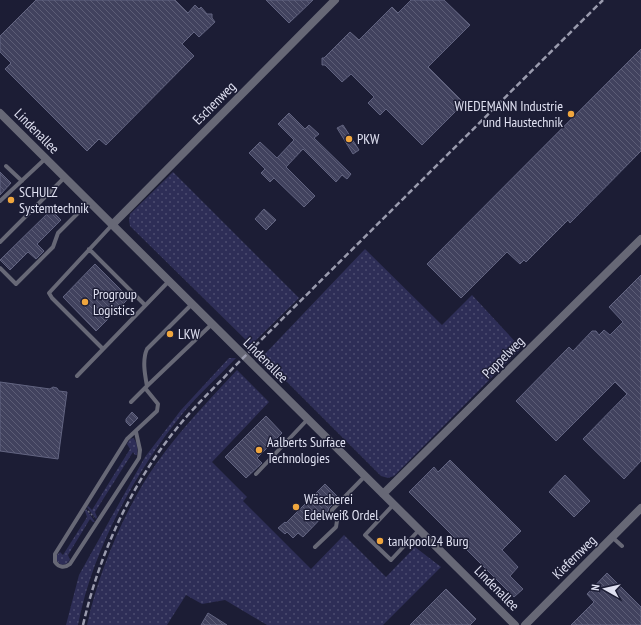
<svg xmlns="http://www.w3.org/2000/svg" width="641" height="625" font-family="'PT Sans Narrow',sans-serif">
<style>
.grass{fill:url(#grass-dots)}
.building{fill:url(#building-back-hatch);stroke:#626481}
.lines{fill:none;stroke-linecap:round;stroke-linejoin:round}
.path{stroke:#65667b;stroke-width:1.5;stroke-dasharray:2 2;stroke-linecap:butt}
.lane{stroke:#676876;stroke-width:4}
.street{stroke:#676876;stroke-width:8}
.rail{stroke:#9a9bae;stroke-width:2.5;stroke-dasharray:6 3;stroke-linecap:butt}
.poi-dot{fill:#f0a63e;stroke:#1c1d35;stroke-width:1.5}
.labels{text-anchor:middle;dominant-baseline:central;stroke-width:3;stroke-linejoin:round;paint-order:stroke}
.street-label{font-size:14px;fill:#dfe0f1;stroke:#1c1d35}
.poi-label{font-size:14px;fill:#dfe0f1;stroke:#1c1d35;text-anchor:start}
</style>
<defs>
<pattern id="grass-dots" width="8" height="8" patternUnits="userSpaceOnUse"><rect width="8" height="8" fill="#2e2e57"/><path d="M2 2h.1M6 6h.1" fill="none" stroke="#4c4c70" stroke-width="1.8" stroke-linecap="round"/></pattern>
<pattern id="building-back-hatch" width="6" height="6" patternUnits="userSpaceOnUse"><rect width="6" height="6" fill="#41425e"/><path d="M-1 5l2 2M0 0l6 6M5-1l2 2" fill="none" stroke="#5c5d76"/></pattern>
</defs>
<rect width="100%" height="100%" fill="#1c1d35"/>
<path class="grass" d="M173,172L299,298L251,345L130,226L129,220L130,214Z
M365,249L442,325L472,295L521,348L394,476L388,478L381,476L262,357Z
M229,358H236C218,377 199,394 183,413C135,472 92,551 78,625H66L79,575L145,457L181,410Z
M237,370L269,402L212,462L247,497L243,501L311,569L344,535L386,577L415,547L441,567L383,625H267L225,600L202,604L186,595L167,625H87C98,573 125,508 156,464C180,430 209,400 237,370Z
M133,438C137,441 138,450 137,455H135L133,452L95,512L97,517L96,519L87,507L88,506L92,510L130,449L127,444L130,439Z
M86,509L95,522H93L90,519L68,555L70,560L66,564L61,565L56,560L57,555L60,552L63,555L87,517L85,511Z"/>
<path class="building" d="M36,0H175L188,13L195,5L199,9L201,7L207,14H212V18L215,22L199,37L194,32L182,44L194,56L106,145L99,139L87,151L5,69L11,63L0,52V36Z
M266,0H313L289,23Z
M411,0H444L470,25L428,67L464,103L422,145L386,109L380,115L368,103L374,97L351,74L342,82L325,65H322V58H324L350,32L359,40L392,7L398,13Z
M641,49V151L570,223L568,220L526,262L524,260L520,264L507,252L461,298L427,264Z
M289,113L305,129L309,125L319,134L314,138L351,174L347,179L342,175L336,182L303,149L286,167L315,196L304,207L274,178L270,182L261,173L265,169L249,153L260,142L277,158L294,140L278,124Z
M343,125L359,150L353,154L337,128Z
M0,172L11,183L0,195Z
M264,209L276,220L266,230L255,219Z
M51,210L61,220L37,244L44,251L36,259L28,252L10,270L0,260Z
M95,264L129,298L96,331L63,297Z
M641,275V461L624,479L583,439L627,394L615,382L556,441L516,401L569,347L573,351L592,331H596L599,335L604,330L610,335L623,322L609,307Z
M0,382L50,389L53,387L57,388L59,391L67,392L58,459L0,451Z
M132,412L138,418L130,426L126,422V419Z
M266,416L282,433L257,458L262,463L246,478L225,457Z
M450,460L521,531L502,550L518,567L510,576L523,589L514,597L409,492L434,467L438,472Z
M565,475L590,501L574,517L549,492Z
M325,484L339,498L329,508L328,511L303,537L298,533L293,538L287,532L285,534L278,528L285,522L286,523Z
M607,573L641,607V625H571L594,602L587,594Z
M446,589L476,619L470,625H410Z
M208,613L227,625H201Z"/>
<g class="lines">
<path class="path" d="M88,511L94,517"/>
<path class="lane" d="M6,166L22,181
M0,201L45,159
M0,242L65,177
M89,249L145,305
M0,268L16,284L53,247L58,233L89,202
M102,348L52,298L49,293L112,225
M77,376L169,281
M147,386L212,324
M131,402L147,386C145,375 142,360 147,349L192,304
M136,432L140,450L139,458L70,564C65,568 59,568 55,562V554L127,439L157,411L158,404L145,388
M256,474L307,420
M394,504L365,535L391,560L419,530
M612,537L622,546
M315,547L336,527L337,521L332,513V510L365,476"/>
<path class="street" d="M0,113L515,625
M112,225L335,0
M383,494L641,239
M525,625L641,508"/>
<path class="rail" d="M83,625C101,548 135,475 188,415C203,398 219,383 234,367L603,0"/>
</g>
<g class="poi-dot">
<circle cx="571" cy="114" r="4"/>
<circle cx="349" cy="139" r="4"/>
<circle cx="11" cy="200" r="4"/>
<circle cx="85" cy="302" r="4"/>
<circle cx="170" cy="334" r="4"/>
<circle cx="259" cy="450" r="4"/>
<circle cx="296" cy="507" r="4"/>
<circle cx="380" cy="541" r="4"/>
</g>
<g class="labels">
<g class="street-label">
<text transform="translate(214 103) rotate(-45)">Eschenweg</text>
<text transform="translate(37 131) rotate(45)">Lindenallee</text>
<text transform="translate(503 357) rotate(-45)">Pappelweg</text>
<text transform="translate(266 360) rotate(45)">Lindenallee</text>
<text transform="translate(574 557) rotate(-45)">Kiefernweg</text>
<text transform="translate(497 588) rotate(45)">Lindenallee</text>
</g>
<g class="poi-label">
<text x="563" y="106" text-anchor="end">WIEDEMANN Industrie<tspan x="563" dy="16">und Haustechnik</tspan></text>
<text x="357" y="139">PKW</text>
<text x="19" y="192">SCHULZ<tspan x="19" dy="16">Systemtechnik</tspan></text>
<text x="93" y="294">Progroup<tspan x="93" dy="16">Logistics</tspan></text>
<text x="178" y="334">LKW</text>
<text x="267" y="442">Aalberts Surface<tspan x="267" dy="16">Technologies</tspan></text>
<text x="304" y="499">Wäscherei<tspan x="304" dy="16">Edelweiß Ordel</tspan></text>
<text x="388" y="541">tankpool24 Burg</text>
</g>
</g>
<g transform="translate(605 589) rotate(278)" stroke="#1c1d35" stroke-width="3" paint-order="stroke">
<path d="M0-3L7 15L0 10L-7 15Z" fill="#dfe0f1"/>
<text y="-6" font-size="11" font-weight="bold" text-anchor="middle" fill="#dfe0f1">N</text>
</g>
</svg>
